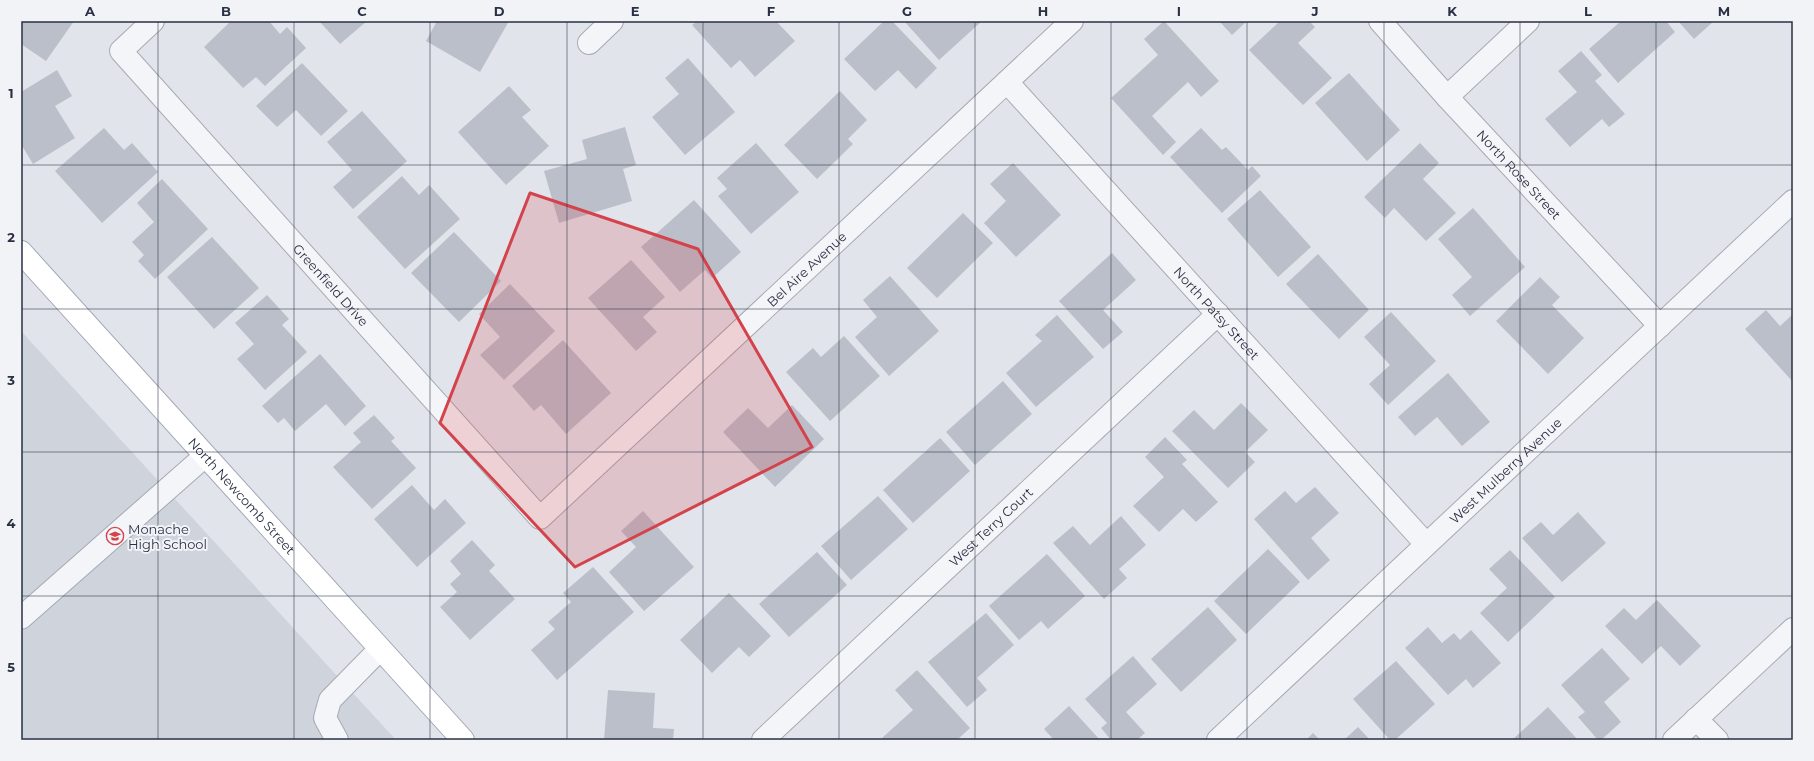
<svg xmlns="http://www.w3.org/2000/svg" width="1814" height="761" font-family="Montserrat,sans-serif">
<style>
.built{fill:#cfd3dc}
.building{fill:#bbbfca}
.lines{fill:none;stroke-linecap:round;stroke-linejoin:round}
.minor-casing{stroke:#a6aab5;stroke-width:24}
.major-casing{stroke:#a0a7b7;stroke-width:24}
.minor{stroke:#f4f5f8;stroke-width:22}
.major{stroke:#fff;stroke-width:22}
.marked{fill:#d4424b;fill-opacity:0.2;stroke:#d4424b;stroke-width:3;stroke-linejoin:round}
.grid{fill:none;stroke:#293043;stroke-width:1;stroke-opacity:0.55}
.labels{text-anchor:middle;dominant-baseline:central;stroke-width:4;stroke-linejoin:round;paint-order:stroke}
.street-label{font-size:13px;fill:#293043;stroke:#f1f3f7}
.poi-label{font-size:13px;fill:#293043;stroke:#f1f3f7;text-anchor:start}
.neatline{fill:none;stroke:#293043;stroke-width:1.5}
.grid-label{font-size:13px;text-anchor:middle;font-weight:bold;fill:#293043}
</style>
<rect width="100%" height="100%" fill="#e1e4ea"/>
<path class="built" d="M21,331L396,740H21Z"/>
<path class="building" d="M21,21H74L46,61L21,44Z
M231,21H269L280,34L287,27L306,48L265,86L256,77L243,88L204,47Z
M319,21H367L340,44Z
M437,21H509L480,72L426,41Z
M697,21H776L795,41L755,77L740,60L731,68L692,25Z
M884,21H892L937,68L916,89L898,70L875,91L844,59Z
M904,21H982L939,60Z
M1164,21L1219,81L1201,97L1188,82L1152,116L1176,142L1163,155L1111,98L1158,55L1144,39Z
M1219,21H1247L1232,35Z
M1280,21H1309L1315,27L1298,43L1332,78L1303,105L1249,50Z
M1621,21H1666L1675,32L1618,83L1589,49Z
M1678,21H1714L1694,39Z
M1581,51L1602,75L1595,81L1625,114L1609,127L1602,119L1570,147L1545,119L1577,92L1558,71Z
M688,58L735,112L685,155L652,117L679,94L665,78Z
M302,63L348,111L321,136L296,110L277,127L256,106Z
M57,70L72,96L55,106L75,138L33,164L21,144V92Z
M1349,73L1400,130L1367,161L1315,103Z
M509,86L531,110L522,117L549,146L506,185L458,132Z
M840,91L867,120L848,139L853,144L817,179L784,145Z
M362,111L407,161L353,209L333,187L352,170L327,142Z
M625,127L636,165L623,169L632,201L559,223L544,171L587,159L582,140Z
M104,128L124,150L132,143L158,172L102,223L55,171Z
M1201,128L1222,150L1226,147L1248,170L1252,166L1261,176L1222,213L1170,157Z
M756,143L799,192L751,234L718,196L727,189L717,178Z
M1420,143L1439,163L1423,179L1456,213L1426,241L1394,208L1385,218L1364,197Z
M1013,163L1061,215L1016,257L984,223L1006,201L990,184Z
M402,176L419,195L429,185L460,219L405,269L357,217Z
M162,179L208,229L155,279L138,261L144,255L132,242L154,222L137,203Z
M1260,190L1311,247L1278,277L1227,219Z
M694,200L741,252L712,278L705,270L680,292L641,247Z
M1473,208L1525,267L1470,316L1452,295L1472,277L1438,239Z
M963,213L993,243L937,298L907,268Z
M454,232L501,281L459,322L411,273Z
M212,237L259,288L214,329L167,277Z
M1112,253L1136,280L1103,310L1123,332L1103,349L1059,301Z
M1318,254L1369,310L1339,339L1286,284Z
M631,260L665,297L643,317L657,332L636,351L588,298Z
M890,276L939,331L889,376L855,337L877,317L863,300Z
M1540,277L1560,297L1552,305L1584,338L1548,374L1496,321Z
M510,284L555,331L504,380L480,355L500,337L479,314Z
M267,295L289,319L282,325L307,352L265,390L237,359L254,344L235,323Z
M1766,310L1780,326L1792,315L1793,317V382L1745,329Z
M1391,312L1436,361L1388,405L1369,384L1390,365L1364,337Z
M1057,315L1094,357L1036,407L1006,373L1042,341L1035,335Z
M844,336L880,376L830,421L786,372L813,348L821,357Z
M563,340L611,393L566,434L541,405L534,411L512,386Z
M320,354L366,406L345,426L326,404L295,431L284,418L278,423L262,406Z
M1448,373L1490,422L1462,446L1437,417L1415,436L1398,417Z
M1003,381L1032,414L975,465L946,432Z
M1241,403L1268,430L1245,452L1255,462L1228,488L1172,431L1194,410L1214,430Z
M792,405L824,439L775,487L723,432L748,408L768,428Z
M374,415L395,438L391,441L416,468L372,509L333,467L361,442L353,433Z
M1165,437L1187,460L1182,464L1218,502L1196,522L1183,509L1159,532L1133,506L1164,477L1145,457Z
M940,438L970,471L913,523L883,490Z
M412,485L434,510L445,499L466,523L417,567L374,519Z
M1315,487L1339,513L1311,538L1330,560L1308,580L1254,519L1285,491L1296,503Z
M878,496L908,529L851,580L821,546Z
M643,511L694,567L644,611L609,572L636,547L621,531Z
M1578,512L1606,543L1562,582L1522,538L1541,522L1553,535Z
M1121,516L1146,545L1119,569L1127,578L1104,599L1053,543L1073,526L1090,545Z
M472,540L495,565L489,571L515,599L470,640L440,607L457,592L450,584L461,574L450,561Z
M1268,549L1300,582L1246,634L1214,601Z
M1510,550L1555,597L1508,642L1480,613L1507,588L1489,569Z
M817,552L847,585L789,637L759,604Z
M1047,554L1085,596L1048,629L1041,621L1019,640L989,606Z
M593,567L634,612L557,680L531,650L555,629L548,622L571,602L563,593Z
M729,593L771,636L749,657L739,647L712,673L680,640Z
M1657,600L1701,646L1680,666L1661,646L1642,664L1605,626L1624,608L1636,620Z
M1208,607L1237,640L1181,692L1151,659Z
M986,613L1014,645L977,678L987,690L967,707L928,662Z
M1428,627L1442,643L1454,633L1460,640L1471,630L1501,663L1473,688L1466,679L1448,695L1405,648Z
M1602,648L1630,679L1604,702L1621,722L1601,740H1598L1578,717L1585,712L1561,685Z
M1133,656L1157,684L1126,712L1145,733L1137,740H1111L1101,728L1107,723L1085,699Z
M1396,661L1435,704L1395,740H1390L1353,699Z
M917,670L970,728L957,740H884L882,738L913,710L895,690Z
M608,690L655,693L653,728L674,729L673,740H604Z
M1069,706L1100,740H1054L1044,729Z
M1548,707L1577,739L1575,740H1512Z
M1358,727L1370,740H1344Z
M1313,733L1320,740H1306Z"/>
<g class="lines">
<defs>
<g id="minor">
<path id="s1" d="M153,21L121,51L540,518L1072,21"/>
<path id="s2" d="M1380,21L1447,97L1660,326"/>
<path d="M589,43L612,21"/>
<path id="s3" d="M1007,82L1426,544"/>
<path d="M1447,97L1528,21"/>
<path d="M21,618L205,456"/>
<path d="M1696,719L1717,740"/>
<path d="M337,740L325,718L330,700L380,649"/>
<path id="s4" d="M763,740L1218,314"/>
<path id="s5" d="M1218,740L1793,201"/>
<path d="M1674,740L1793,629"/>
</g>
<g id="major">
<path id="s6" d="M21,252L463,740"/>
</g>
</defs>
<use href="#minor" class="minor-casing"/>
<use href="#major" class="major-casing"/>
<use href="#minor" class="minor"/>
<use href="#major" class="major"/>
</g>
<path class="marked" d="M530,193L698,249L812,447L575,567L440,423Z"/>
<path class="grid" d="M158,21V740M294,21V740M430,21V740M567,21V740M703,21V740M839,21V740M975,21V740M1111,21V740M1247,21V740M1384,21V740M1520,21V740M1656,21V740M21,165H1793M21,309H1793M21,452H1793M21,596H1793"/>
<defs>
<symbol id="school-ring" viewBox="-11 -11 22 22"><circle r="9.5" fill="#f1f3f7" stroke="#d4424b" stroke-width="1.5"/><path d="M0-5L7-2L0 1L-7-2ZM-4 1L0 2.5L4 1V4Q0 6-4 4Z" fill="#d4424b"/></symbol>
</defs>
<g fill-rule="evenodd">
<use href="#school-ring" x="105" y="526" width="20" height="20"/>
</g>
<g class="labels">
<g class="street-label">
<text stroke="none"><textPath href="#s2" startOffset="207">North Rose Street</textPath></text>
<text stroke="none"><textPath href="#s1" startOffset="1036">Bel Aire Avenue</textPath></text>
<text stroke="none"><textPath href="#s1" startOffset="358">Greenfield Drive</textPath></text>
<text stroke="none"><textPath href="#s3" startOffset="312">North Patsy Street</textPath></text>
<text stroke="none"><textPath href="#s5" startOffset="394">West Mulberry Avenue</textPath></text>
<text stroke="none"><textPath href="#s6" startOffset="329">North Newcomb Street</textPath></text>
<text stroke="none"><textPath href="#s4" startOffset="312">West Terry Court</textPath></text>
</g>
<g class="poi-label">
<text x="128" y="529">Monache<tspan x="128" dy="15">High School</tspan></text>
</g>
</g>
<rect width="1814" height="761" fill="none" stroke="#f1f3f7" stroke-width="44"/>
<rect x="22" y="22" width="1770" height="717" class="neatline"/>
<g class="grid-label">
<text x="90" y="16">A</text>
<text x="226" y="16">B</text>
<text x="362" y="16">C</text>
<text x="499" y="16">D</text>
<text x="635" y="16">E</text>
<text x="771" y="16">F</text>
<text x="907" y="16">G</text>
<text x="1043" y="16">H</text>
<text x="1179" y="16">I</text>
<text x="1315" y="16">J</text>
<text x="1452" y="16">K</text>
<text x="1588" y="16">L</text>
<text x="1724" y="16">M</text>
<text x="11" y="98">1</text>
<text x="11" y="242">2</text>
<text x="11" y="385">3</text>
<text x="11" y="528">4</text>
<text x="11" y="672">5</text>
</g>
</svg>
